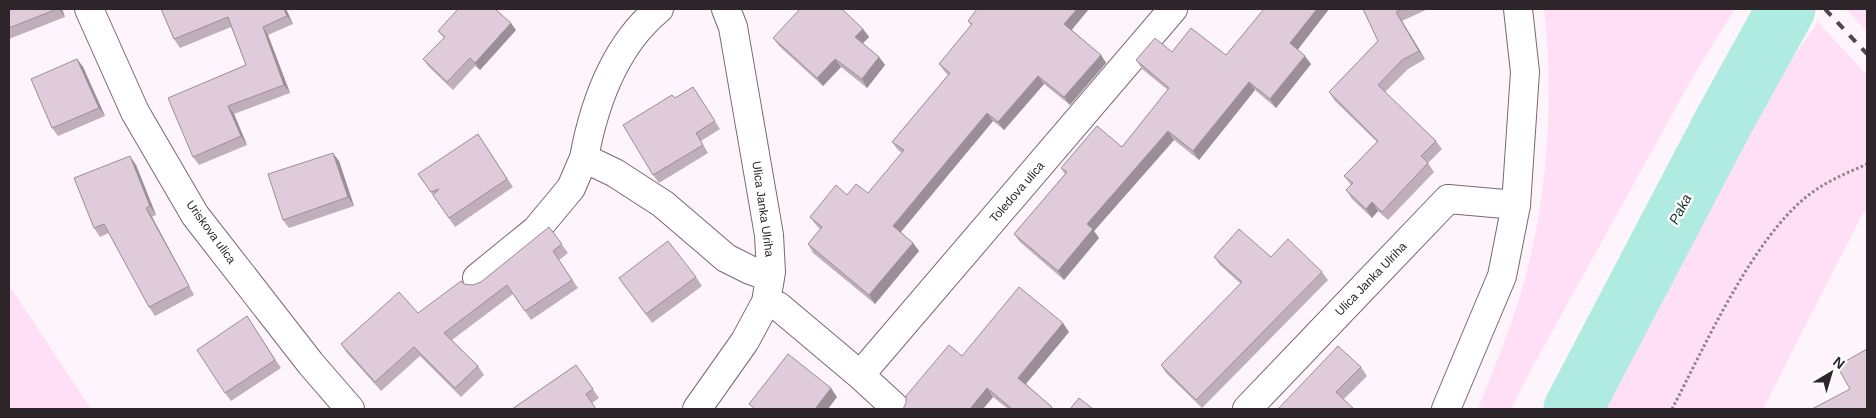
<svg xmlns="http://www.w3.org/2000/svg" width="1876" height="418" font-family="Arial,sans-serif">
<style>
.green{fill:#ffdff5}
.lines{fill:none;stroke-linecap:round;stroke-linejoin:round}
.river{stroke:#afebe0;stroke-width:59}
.minor-casing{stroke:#796874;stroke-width:30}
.secondary-casing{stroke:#796874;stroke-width:30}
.path{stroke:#8c8489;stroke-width:3;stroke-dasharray:2.5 2.5;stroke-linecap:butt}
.minor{stroke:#fff;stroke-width:28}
.secondary{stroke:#fff;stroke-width:28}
.rail{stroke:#4e464b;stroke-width:4;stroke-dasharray:9 9;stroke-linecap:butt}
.wall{fill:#c0afbb}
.shaded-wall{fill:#9c8e98}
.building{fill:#dfcbd9;stroke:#9c8e98}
.labels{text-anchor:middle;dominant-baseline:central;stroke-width:5;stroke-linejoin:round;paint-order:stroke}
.street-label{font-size:12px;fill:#2d252a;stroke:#fff}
.water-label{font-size:14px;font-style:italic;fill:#14322d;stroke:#fff}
</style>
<rect width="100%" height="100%" fill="#fdf5fb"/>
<path class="green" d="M1544,9H1735L1695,73L1527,377L1511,409H1478C1492,373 1508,336 1519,299C1547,210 1555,100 1544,9Z
M1846,9H1867V32Z
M1818,22L1867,75V214L1864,211L1763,409H1593L1761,103Z
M9,285L91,409H9Z"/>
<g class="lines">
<path class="river" d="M1573,409L1724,121L1786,9"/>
<defs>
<path id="minor" d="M89,9L135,112L195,215L311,364L350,409
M659,9C615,45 594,104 584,158L615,173L663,204L726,258L750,270L770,277
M477,278L536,230L571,188L584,158
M766,302L778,306L860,375L897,409
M860,375L1173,9
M697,409L745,341L766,302L771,272L769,235L733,27L726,9
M1247,409L1448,199L1516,205"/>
<path id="secondary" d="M1446,409L1502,276L1516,205L1525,72L1518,9"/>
</defs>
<use href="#minor" class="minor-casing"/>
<use href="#secondary" class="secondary-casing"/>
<path class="path" d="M1672,409C1705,346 1753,237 1810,194C1827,181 1847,173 1867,164"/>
<use href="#minor" class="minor"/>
<use href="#secondary" class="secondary"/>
<path class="rail" d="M1825,9L1867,54"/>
</g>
<path class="wall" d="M9,9H62L65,17L9,39Z
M161,9H286L293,24L268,35L290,93L234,114L247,145L199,165L193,157L246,65L231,27L180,48L174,39Z
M1264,9H1329L1297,50L1311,64L1276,108L1255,90L1199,160L1174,140L1094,231L1099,238L1064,280L1020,242L1014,234L1065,174L1061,168L1122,147L1168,90L1142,69L1136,60L1172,52L1226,55Z
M1363,9H1428L1402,21L1425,59L1408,69L1385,92L1436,141L1442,149L1428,163L1434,172L1388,220L1378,211L1372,218L1352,199L1346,190L1351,185L1344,176L1377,142L1335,101L1329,92L1378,41Z
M968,21L1072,30L1101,55L1106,63L1070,105L1044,84L1004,130L993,121L901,232L913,243L919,251L875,304L813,253L808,244L820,229L816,225L810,217L847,195L868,193L902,153L898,150L892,142L948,75L945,72L939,64L971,25Z
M863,29L869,37L863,43L879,57L885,65L867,88L841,67L823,86L779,46L773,38Z
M516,30L480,70L475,66L453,90L429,67L423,59L444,38L438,31Z
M77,59L83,67L105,116L58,136L52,128Z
M693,87L720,129L701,141L708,153L659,183L653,175L675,98Z
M478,134L513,187L455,227L418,174Z
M339,161L354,206L289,228L283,220Z
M136,165L156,215L152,217L194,295L155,316L149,307L109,233L100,237L94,228Z
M549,227L568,253L559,260L578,288L531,320L513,294L452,340L478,366L484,375L461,397L420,356L381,391L347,353L341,344L418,313L464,284L473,285L481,282Z
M1214,257H1271L1322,272L1328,280L1202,408L1166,373L1161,365L1241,284L1220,265Z
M696,277L702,286L652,323L619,278Z
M247,316L281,368L231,401L225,393Z
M1069,332L1026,384L1052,407L1054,409H1008L993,397L983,409H903L962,356Z
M576,365L599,398L592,403L512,409Z
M1361,367L1367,376L1344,399L1278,409Z"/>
<path class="shaded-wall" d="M59,9H62L65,17Z
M284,9H286L293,24L287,16Z
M1077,9H1089L1070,32L1064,24Z
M1317,9H1329L1296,52L1290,43Z
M1396,12L1402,21L1425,59L1419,51Z
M511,23L516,30L480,70L475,63Z
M263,27L268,35L290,93L284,85Z
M863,29L869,37L861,45L855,37Z
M1101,55L1106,63L1070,105L1064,97Z
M1305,56L1311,64L1276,108L1270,99Z
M879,57L885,65L867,88L862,79Z
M77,59L83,67L105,116L99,108Z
M835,59L841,67L823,86L817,78Z
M1038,76L1044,84L1004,130L998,122Z
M1249,82L1255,90L1199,160L1193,151Z
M228,106L234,114L247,145L241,136Z
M987,113L993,121L899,234L893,226Z
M1168,131L1174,140L1094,231L1099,238L1064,280L1058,271L1087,224Z
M333,153L339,161L354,206L348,197Z
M130,156L136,165L156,215L150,206Z
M1372,202L1378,211L1372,218L1366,209Z
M146,208L152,217L194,295L189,286Z
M913,243L919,251L875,304L869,295Z
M1063,323L1069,332L1024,386L1018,378Z
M831,388L837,397L828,409H815Z
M987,388L993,397L983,409H970Z"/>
<path class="building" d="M9,9H57L9,28Z
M161,9H284L287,16L263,27L284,85L228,106L241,136L193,157L168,98L246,65L228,17L174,39Z
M458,9H495L511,23L475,63L470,58L447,82L423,59L445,37L438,31Z
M800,9H842L863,29L855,37L879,57L862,79L835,59L817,78L773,38Z
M977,9H1077L1064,24L1101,55L1064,97L1038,76L998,122L987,113L893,226L913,243L869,295L808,244L822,227L810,217L836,185L847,195L856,184L868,193L904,150L892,142L950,73L939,64L972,24L968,21Z
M1264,9H1317L1290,43L1305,56L1270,99L1249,82L1193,151L1168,131L1087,224L1093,229L1058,271L1014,234L1067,172L1061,168L1097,126L1122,147L1169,88L1136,60L1155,38L1172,52L1191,28L1226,55Z
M1363,9H1403L1396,12L1419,51L1402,60L1378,85L1436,141L1421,156L1428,163L1382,212L1372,202L1366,209L1346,190L1353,183L1344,176L1378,141L1329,92L1378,41Z
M77,59L99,108L52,128L31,79Z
M693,87L715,121L696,133L703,145L653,175L623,125L672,95L675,98Z
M478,134L507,179L449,218L433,195L439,189L431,192L418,174Z
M333,153L348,197L283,220L268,174Z
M130,156L150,206L146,208L189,286L149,307L104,224L94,228L74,178Z
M549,227L562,244L553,251L572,280L525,311L507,285L444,333L478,366L455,388L414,347L375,382L341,344L399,292L418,313L461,281L464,284L473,285L481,282Z
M1239,229L1271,257L1288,239L1322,272L1196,400L1161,365L1242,282L1214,257Z
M668,241L696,277L646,314L619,278Z
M1019,287L1063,323L1018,378L1052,407L1050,409H1012L987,388L970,409H903L906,403V396L949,345L962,356Z
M247,316L275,360L225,393L197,350Z
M1338,346L1361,367L1336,392L1354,409H1278Z
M1867,349V409H1812L1850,389L1837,366Z
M788,354L831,388L815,409H755L749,404Z
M576,365L593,389L586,394L596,409H512Z
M1079,398L1093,409H1070Z"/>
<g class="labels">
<g class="street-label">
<text transform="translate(1017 192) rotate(-49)">Toledova ulica</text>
<text transform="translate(763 209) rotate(82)">Ulica Janka Ulriha</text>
<text transform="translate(211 232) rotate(54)">Uriskova ulica</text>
<text transform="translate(1371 279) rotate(-46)">Ulica Janka Ulriha</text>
</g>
<g class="water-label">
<text transform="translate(1680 209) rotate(-62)">Paka</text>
</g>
</g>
<rect width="1876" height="418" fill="none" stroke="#2d252a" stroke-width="20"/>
<g transform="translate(1831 373) rotate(38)" stroke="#ffffff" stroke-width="4" paint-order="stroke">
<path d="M0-4L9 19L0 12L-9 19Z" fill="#2d252a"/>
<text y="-8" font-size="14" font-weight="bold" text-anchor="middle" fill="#2d252a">N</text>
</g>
</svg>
